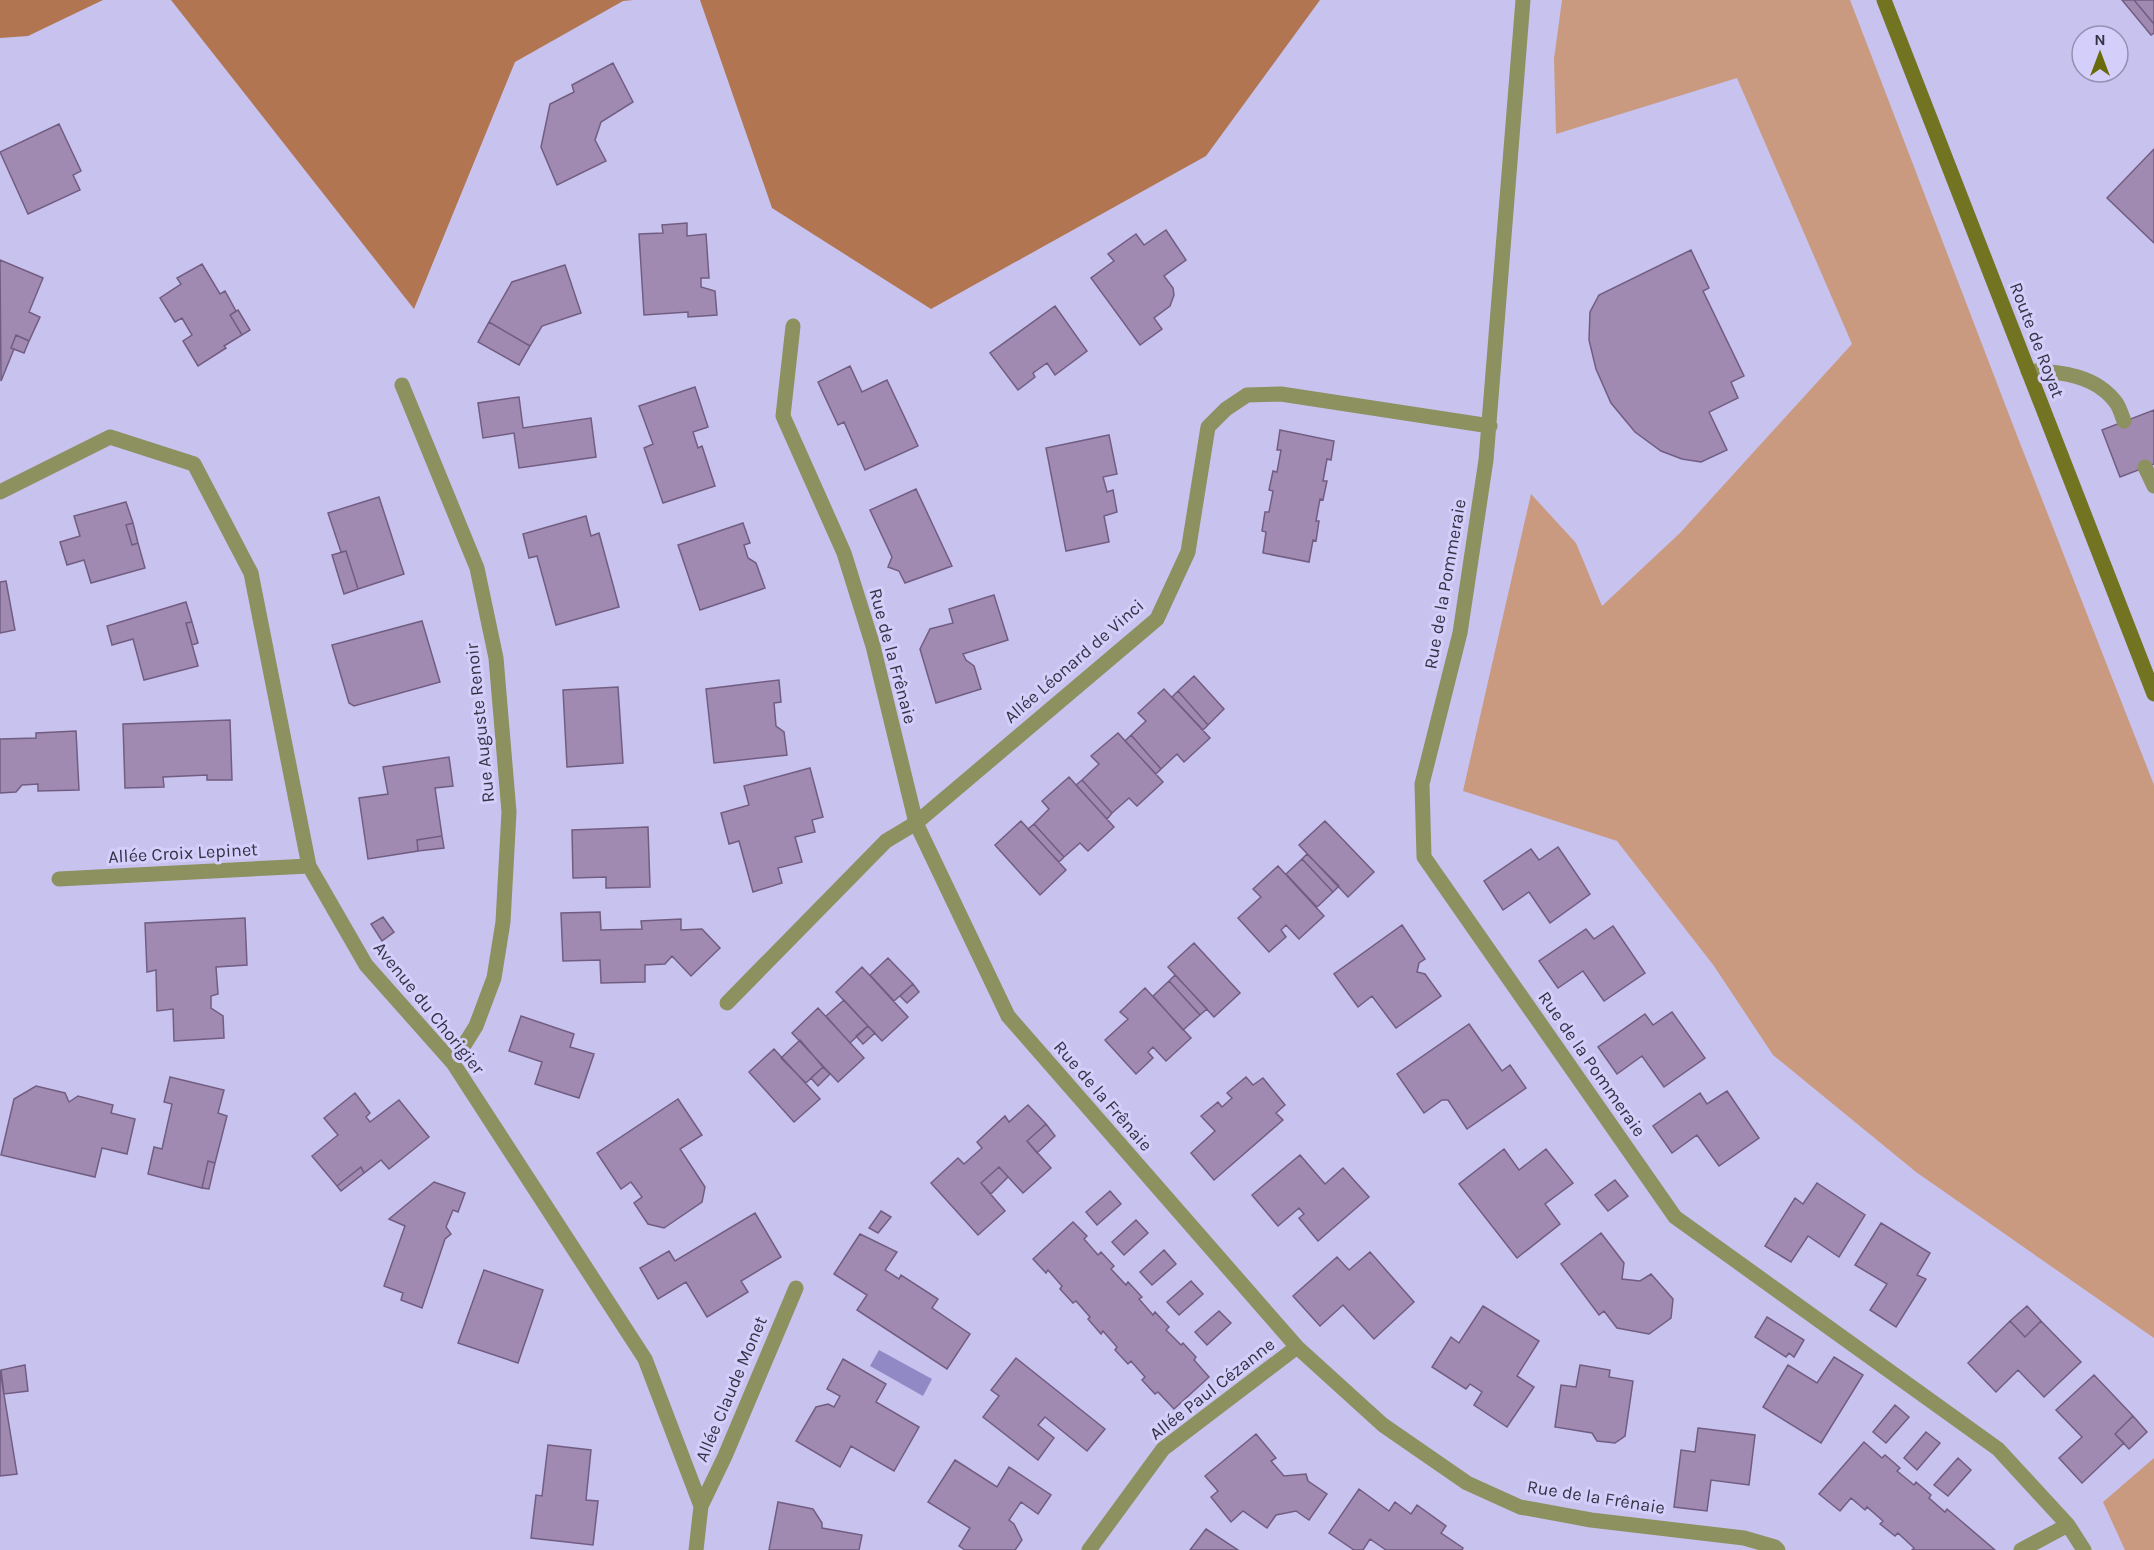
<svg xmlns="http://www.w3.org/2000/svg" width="2154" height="1550" font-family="Karla,sans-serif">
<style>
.green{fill:#c99a7f}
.forest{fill:#b27551}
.water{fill:#9188c6}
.building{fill:#a08ab1;stroke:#725d82;stroke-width:1.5}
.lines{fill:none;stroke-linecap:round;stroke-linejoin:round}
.lane{stroke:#8d905f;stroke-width:15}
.street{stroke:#8d905f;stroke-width:15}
.secondary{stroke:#727421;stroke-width:15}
.labels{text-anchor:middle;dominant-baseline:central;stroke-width:6;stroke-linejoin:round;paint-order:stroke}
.street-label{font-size:18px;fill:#353244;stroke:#d4cefb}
</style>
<rect width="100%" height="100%" fill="#c7c2ee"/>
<path class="green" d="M1562,0H1850L2016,433L2154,785V1338L1916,1172L1773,1055L1714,966L1617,841L1463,791L1531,494L1576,543L1602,606L1680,533L1852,344L1737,78L1556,134L1554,59Z
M2154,1458V1550H2125L2103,1502Z"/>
<path class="forest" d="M0,0H103L28,36L0,38Z
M171,0H633L623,1L515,62L414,309Z
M700,0H1320L1206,156L931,309L772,208Z"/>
<path class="water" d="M879,1350L932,1379L923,1396L870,1366Z"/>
<path class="building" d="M2122,0H2134L2154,24V33L2151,35Z
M2134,0H2154V24Z
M613,63L633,102L601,122L595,140L606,161L557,185L541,147L550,104L574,92L572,85Z
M59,124L81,171L73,175L80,190L28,214L0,152Z
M2154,149V243L2107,198Z
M687,223V236L706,234L709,278H701V287L715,291L717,315L688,317V312L644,315L639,234L663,233L662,225Z
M1166,230L1186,260L1164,276L1173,288L1174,295L1170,306L1154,318L1162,329L1140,345L1091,278L1114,261L1108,254L1136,234L1144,245Z
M1691,250L1709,288L1703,291L1744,376L1731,382L1738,398L1709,412L1727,450L1701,462L1682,459L1661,451L1635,432L1611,403L1596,369L1589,340L1590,312L1599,295Z
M0,260L43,278L29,312L40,317L29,341L16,335L11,348L14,349L1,381Z
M202,264L220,294L225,291L236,311L230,315L242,335L224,346L226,348L198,366L183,341L192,335L182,318L175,322L160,298L181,284L177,278Z
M565,265L581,313L542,326L530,346L489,322L512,282Z
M1055,306L1087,351L1055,375L1047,363L1033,373L1035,377L1018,390L990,353Z
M238,310L250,330L242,335L230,315Z
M489,322L530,346L519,365L478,342Z
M16,335L29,341L24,353L11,348Z
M850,366L862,392L887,380L918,446L865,470L844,422L838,425L818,382Z
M695,387L708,427L693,432L698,448L702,446L715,486L663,503L644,448L653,444L639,406Z
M519,397L523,428L591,418L596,457L519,468L514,433L483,438L478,403Z
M2154,410V464L2120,477L2102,430Z
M1280,430L1334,441L1331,460L1327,459L1323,481H1327L1323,500L1320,499L1316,521H1319L1316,541L1313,540L1309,562L1263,553L1266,532L1262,531L1265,512H1269L1273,491L1269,490L1273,471L1277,472L1281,450H1277Z
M1109,435L1117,474L1103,477L1107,492L1113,490L1117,512L1104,516L1109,542L1066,551L1046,448Z
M916,489L952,566L905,583L899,571L888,567L892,557L870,510Z
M379,497L404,574L358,589L346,551L341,552L328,513Z
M126,502L133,523L126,525L132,545L138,543L145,568L91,583L84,560L67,565L60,542L80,536L74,516Z
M586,516L591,536L599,533L619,607L556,625L537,556L529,558L523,534Z
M133,523L138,543L132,545L126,525Z
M743,523L750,543L744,545L748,558L756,563L765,588L700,610L678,545Z
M346,551L358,589L344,594L332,555Z
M6,581L15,630L0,633V582Z
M994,595L1008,640L963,654L966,660L974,666L981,689L936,703L920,649L930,629L953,623L949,609Z
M186,602L192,622L186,623L198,666L144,680L133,639L112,645L107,626Z
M422,621L440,682L354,706L349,703L332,645Z
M192,622L198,643L192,645L186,623Z
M1194,676L1224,709L1208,725L1178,691Z
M779,680L781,702L774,703L776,726L784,732L787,755L714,763L706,689Z
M618,687L623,763L567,767L563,690Z
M1164,689L1210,738L1184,762L1177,754L1161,769L1131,735L1146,721L1138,713Z
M1178,691L1208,725L1203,730L1172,697Z
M230,720L232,780H207V775L163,777L164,787L125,788L123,724Z
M76,731L79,790L38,791V784L22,785L16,792L0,793V739L36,738V733Z
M1118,733L1163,782L1137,806L1129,798L1112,813L1082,780L1099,764L1091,756Z
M1131,735L1161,769L1156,774L1125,741Z
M449,757L453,786L435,788L442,836L417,840L418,851L368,859L359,798L388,794L383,767Z
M810,768L823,817L812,820L815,832L795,837L802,862L778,868L782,883L753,892L739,841L729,844L721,813L749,805L744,786Z
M1069,777L1114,827L1088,851L1080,843L1064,857L1034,824L1049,809L1042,801Z
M1082,780L1112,813L1107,819L1076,785Z
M1021,821L1066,870L1040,895L995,845Z
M1325,821L1374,872L1348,897L1299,845Z
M1034,824L1064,857L1059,862L1028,829Z
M648,827L650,887L606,888V877L573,878L572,830Z
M442,836L444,848L418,851L417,840Z
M1558,847L1590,894L1550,923L1529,892L1503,910L1484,881L1531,849L1539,860Z
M1307,854L1339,886L1333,892L1302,859Z
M1302,859L1333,892L1317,907L1286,874Z
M1278,866L1324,916L1299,939L1286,925L1281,930L1286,937L1269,952L1238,918L1261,897L1253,889Z
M600,912L601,930L642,929L641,921L681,919V930L702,929L720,948L691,976L672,956L665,964L645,965V982L601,983L600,960L563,961L561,913Z
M383,917L394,932L382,941L371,924Z
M245,918L247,965L216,967L218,994L211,996V1008L223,1016L224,1038L174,1041L173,1009L157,1011L156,970L147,972L145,923Z
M1402,925L1425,959L1419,963L1417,972L1425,974L1441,996L1396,1028L1372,996L1358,1007L1334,974Z
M1613,926L1645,973L1604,1001L1583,971L1558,988L1539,961L1586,929L1594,939Z
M1194,943L1240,993L1214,1017L1168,967Z
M888,958L913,984L894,1001L870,975Z
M862,967L908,1017L882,1041L836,992Z
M1175,975L1207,1009L1200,1015L1169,981Z
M1169,981L1200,1015L1183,1030L1153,996Z
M913,984L919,992L907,1003L900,996Z
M1145,988L1191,1038L1166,1061L1153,1047L1148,1052L1153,1058L1136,1074L1105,1040L1128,1019L1120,1012Z
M844,1000L868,1026L850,1043L826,1016Z
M818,1008L864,1058L838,1082L792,1033Z
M1672,1012L1705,1058L1664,1087L1642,1056L1617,1074L1598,1047L1645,1014L1653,1025Z
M521,1016L574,1034L570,1047L594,1054L579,1098L535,1084L542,1062L509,1051Z
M1469,1024L1502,1071L1510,1065L1526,1088L1467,1129L1448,1100H1442L1424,1113L1397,1074Z
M868,1026L875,1033L863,1044L856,1036Z
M800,1040L823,1067L806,1083L781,1058Z
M774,1049L820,1099L794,1122L749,1072Z
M823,1067L830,1074L818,1086L811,1078Z
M170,1077L224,1090L218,1113L227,1116L215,1163L208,1161L202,1188L148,1174L154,1147L162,1149L172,1104L164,1102Z
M1246,1077L1253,1085L1263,1078L1285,1105L1276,1113L1283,1120L1214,1180L1191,1153L1215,1131L1201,1116L1218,1102L1222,1107L1232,1098L1227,1093Z
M36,1086L65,1093L69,1102L78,1096L113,1105L111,1113L135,1119L127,1154L102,1148L95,1177L1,1155L14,1099Z
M1727,1091L1759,1138L1719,1166L1697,1135L1672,1153L1653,1126L1700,1093L1707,1104Z
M355,1093L370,1113L366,1117L370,1122L399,1100L429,1137L389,1169L381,1160L364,1173L361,1167L337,1186L312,1156L338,1135L324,1118Z
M678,1099L702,1135L680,1149L705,1187L702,1202L664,1228L648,1224L634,1203L642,1197L631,1182L621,1189L597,1153Z
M1028,1105L1046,1124L1027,1141L1051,1168L1023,1193L999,1167L981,1183L1005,1211L978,1235L931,1183L958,1158L964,1164L982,1148L977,1142L1005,1116L1009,1122Z
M1046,1124L1055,1136L1037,1153L1027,1141Z
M1504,1149L1519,1170L1546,1149L1573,1183L1545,1204L1560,1224L1517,1258L1459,1184Z
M1300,1155L1325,1184L1343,1168L1369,1197L1318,1241L1299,1218L1304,1214L1299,1208L1278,1226L1252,1195Z
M208,1161L215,1163L209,1189L202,1188Z
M361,1167L364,1173L341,1191L337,1186Z
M999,1167L1008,1177L991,1194L981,1183Z
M1615,1180L1628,1196L1608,1211L1595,1195Z
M434,1182L465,1193L458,1212L453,1210L446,1227L451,1234L445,1239L422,1308L401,1300L403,1293L384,1286L405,1226L389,1219Z
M1817,1183L1865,1215L1839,1257L1808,1236L1791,1262L1765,1246L1795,1198L1803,1204Z
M1110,1191L1121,1204L1097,1225L1086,1212Z
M881,1211L891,1217L878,1233L869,1228Z
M755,1213L781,1257L741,1281L748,1292L707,1317L686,1282L658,1299L640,1268L669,1251L675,1261Z
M1136,1220L1148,1233L1124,1255L1112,1242Z
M1073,1222L1087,1236L1084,1239L1098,1255L1101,1252L1114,1266L1111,1269L1126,1285L1128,1282L1142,1297L1139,1299L1153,1315L1155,1312L1169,1327L1166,1330L1181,1345L1183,1343L1196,1357L1194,1360L1209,1377L1174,1409L1158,1392L1155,1394L1142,1380L1145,1377L1131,1361L1128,1364L1115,1350L1117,1347L1103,1331L1101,1334L1088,1319L1090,1317L1076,1301L1073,1303L1060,1289L1062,1286L1048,1270L1046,1273L1033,1259Z
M1881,1223L1930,1253L1917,1275L1926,1279L1896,1327L1870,1310L1887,1284L1855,1265Z
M1601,1233L1624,1263L1622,1279L1640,1281L1651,1274L1673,1299L1671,1318L1649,1334L1617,1328L1604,1311L1599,1315L1561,1264Z
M860,1234L897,1252L885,1270L899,1279L901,1275L938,1299L932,1308L970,1334L947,1369L857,1310L867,1295L834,1274Z
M1164,1250L1176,1264L1152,1285L1140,1272Z
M1370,1252L1414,1302L1374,1339L1343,1305L1320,1326L1293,1296L1337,1257L1349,1270Z
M484,1270L543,1290L518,1363L458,1343Z
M1191,1281L1203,1294L1179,1315L1167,1302Z
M1483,1306L1539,1341L1517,1376L1534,1387L1507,1427L1474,1405L1482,1392L1470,1384L1466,1389L1432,1367L1451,1337L1459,1343Z
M2027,1306L2041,1321L2025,1337L2010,1321Z
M1219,1311L1231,1323L1207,1345L1195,1332Z
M1767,1317L1804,1340L1794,1357L1789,1353L1786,1357L1755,1337Z
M2010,1321L2025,1337L2041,1321L2081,1362L2044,1397L2018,1370L1996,1392L1968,1363Z
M1834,1357L1863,1375L1821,1443L1763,1407L1788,1365L1817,1383Z
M1016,1358L1105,1429L1087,1451L1045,1417L1038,1425L1054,1438L1038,1460L983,1417L999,1396L991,1390Z
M843,1359L886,1384L876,1402L919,1427L894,1471L851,1446L840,1467L796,1441L816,1407L828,1404L834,1407L840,1396L827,1389Z
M25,1365L28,1391L4,1394L1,1370Z
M1580,1365L1610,1370L1609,1377L1633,1381L1625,1436L1615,1443L1597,1441L1592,1433L1555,1427L1561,1385L1576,1387Z
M0,1370L17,1474L0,1476Z
M2094,1375L2133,1416L2115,1434L2124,1443L2082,1483L2059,1458L2082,1437L2056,1410Z
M1895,1405L1909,1417L1886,1443L1873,1432Z
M2133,1416L2147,1432L2129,1449L2115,1434Z
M1698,1428L1755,1435L1749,1485L1711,1480L1707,1511L1674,1507L1681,1450L1695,1452Z
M1926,1432L1940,1443L1917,1470L1904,1458Z
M1256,1434L1276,1458L1271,1461L1284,1476L1306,1474L1308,1481L1327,1494L1309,1520L1296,1511L1276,1515L1267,1528L1243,1511L1231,1522L1211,1497L1218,1491L1205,1476Z
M1864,1442L1882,1458L1885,1455L1900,1468L1897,1471L1914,1485L1916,1482L1931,1495L1929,1498L1945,1512L1947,1509L1995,1550H1912L1914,1548L1898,1533L1895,1536L1880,1524L1883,1521L1867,1507L1865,1510L1851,1498L1840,1511L1819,1494Z
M548,1445L591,1450L586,1500L598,1501L593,1545L531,1538L536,1495L542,1496Z
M1958,1458L1971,1470L1948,1496L1934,1485Z
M955,1460L997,1487L1009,1467L1051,1495L1038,1514L1021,1502L1009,1520L1014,1524L1022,1540L1015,1550H965L959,1546L970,1528L928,1502Z
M1359,1489L1389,1511L1395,1502L1411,1514L1417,1505L1446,1526L1441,1533L1463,1548L1462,1550H1386L1370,1539L1363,1550H1354L1329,1533Z
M778,1502L813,1509L822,1523V1528L862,1535L859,1550H769Z
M1206,1529L1238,1550H1190Z"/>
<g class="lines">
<path class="lane" d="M2028,371C2059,371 2097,375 2117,404C2120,409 2122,416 2124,421
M2145,467L2154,486
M727,1003L886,841L916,823"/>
<path class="street" d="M1523,0L1486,460L1460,633L1422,784L1424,857L1675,1217L1998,1449L2068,1525L2084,1550
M793,326L783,416L844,553L873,646L916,823L1008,1016L1297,1347L1383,1425L1467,1483L1520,1507L1591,1520L1744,1538L1775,1547L1778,1550
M402,385L477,568L496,658L509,812L503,922L494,978L476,1026L453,1063
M0,492L110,437L194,464L251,573L309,866L366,965L453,1063L645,1359L701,1506
M916,823L1157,619L1188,552L1208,427L1226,409L1247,395L1281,394L1490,426
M59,879L309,866
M696,1550L701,1506L725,1456L796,1288
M1089,1550L1163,1449L1297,1347
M2021,1550L2068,1525"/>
<path class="secondary" d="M1884,0L2154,694"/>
</g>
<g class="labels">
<g class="street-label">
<text transform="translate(2037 340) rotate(69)">Route de Royat</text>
<text transform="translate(1445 584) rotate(-80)">Rue de la Pommeraie</text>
<text transform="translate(893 656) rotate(75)">Rue de la Frênaie</text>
<text transform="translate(1074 661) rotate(-41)">Allée Léonard de Vinci</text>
<text transform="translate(480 723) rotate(-96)">Rue Auguste Renoir</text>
<text transform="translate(183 853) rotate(-3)">Allée Croix Lepinet</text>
<text transform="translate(429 1008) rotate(51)">Avenue du Chorigier</text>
<text transform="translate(1592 1064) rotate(55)">Rue de la Pommeraie</text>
<text transform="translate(1103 1096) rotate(49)">Rue de la Frênaie</text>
<text transform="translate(731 1389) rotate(-67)">Allée Claude Monet</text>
<text transform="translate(1212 1389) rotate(-38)">Allée Paul Cézanne</text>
<text transform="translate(1596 1497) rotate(9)">Rue de la Frênaie</text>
</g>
</g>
<g transform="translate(2100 54)"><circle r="28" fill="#d4cefb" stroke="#9490b2" stroke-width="1.5"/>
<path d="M0-4.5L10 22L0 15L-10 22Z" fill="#696a09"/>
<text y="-9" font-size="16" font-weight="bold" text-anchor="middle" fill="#353244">N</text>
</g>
</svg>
